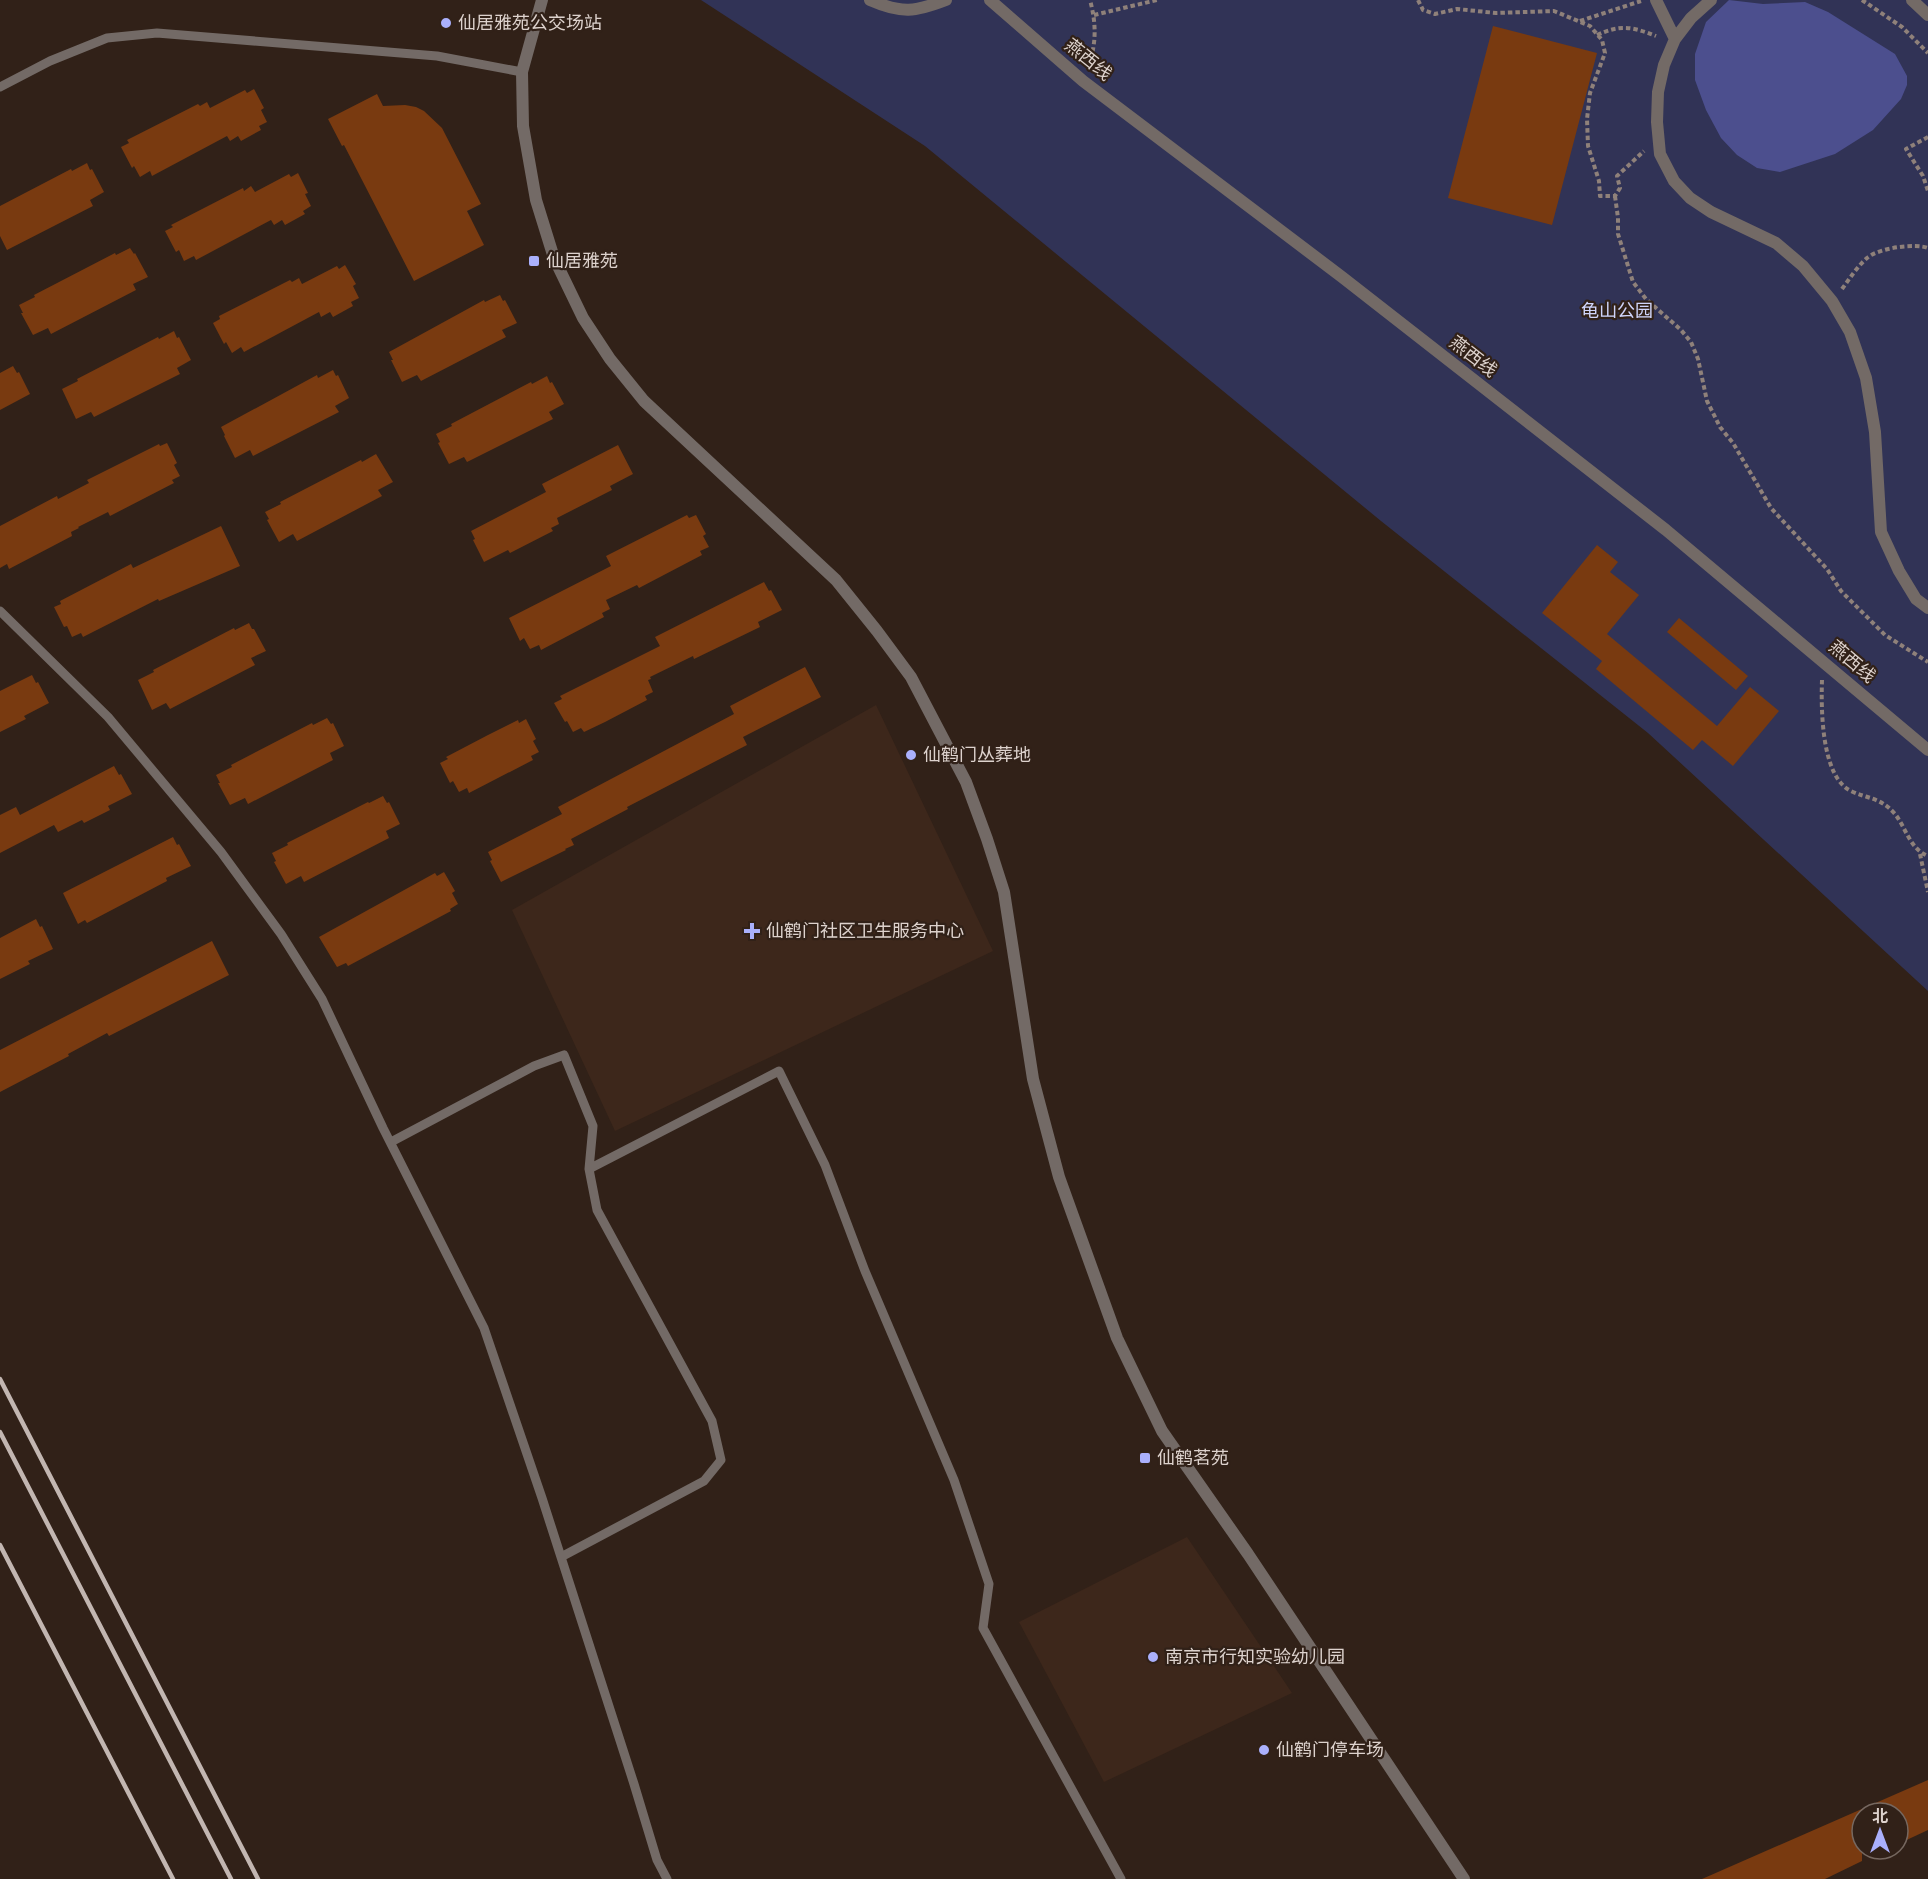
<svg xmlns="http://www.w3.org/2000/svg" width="1928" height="1879" font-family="'Sofia Sans Condensed','Noto Sans SC',sans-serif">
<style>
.built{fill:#3d271b}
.green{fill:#313356}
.water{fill:#4c4f8e}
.building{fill:#793a10}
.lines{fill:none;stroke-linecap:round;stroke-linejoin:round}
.path{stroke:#8f817a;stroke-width:4;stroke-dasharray:4.5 3;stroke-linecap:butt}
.service{stroke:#736a66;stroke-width:9}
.minor{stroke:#736a66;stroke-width:12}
.rail{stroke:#c2b6b1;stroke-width:4.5}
.poi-dot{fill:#aab0fc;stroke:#312118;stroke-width:2}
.labels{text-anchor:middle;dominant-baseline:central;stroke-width:4.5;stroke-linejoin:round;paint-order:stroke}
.poi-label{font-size:18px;fill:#ddd2cd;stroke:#312118;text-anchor:start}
.street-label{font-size:18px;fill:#ddd2cd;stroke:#312118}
.park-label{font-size:18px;fill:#cfd4fa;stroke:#312118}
</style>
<rect width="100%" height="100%" fill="#312118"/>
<path class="built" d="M876,705L993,951L615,1131L512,910Z
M1187,1537L1292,1693L1104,1782L1019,1622Z"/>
<path class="green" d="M701,0H1928V991L1648,733L1381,521L925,146Z"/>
<path class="water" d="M1729,0L1763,4L1805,2L1828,12L1895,54L1907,76V85L1901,99L1873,130L1835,154L1780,172L1757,168L1737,155L1721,138L1706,110L1695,80V54L1706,22Z"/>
<path class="building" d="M1493,26L1597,53L1552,225L1448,198Z
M254,89L264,108L261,110L267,122L259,126L261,130L241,141L238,136L230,141L227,136L152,176L150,171L140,177L134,166L132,168L121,147L129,143L127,140L198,104L200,106L207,102L210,108L245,90L247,93Z
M377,94L383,106L405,105L416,107L424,111L442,128L481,204L467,211L484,245L414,281L344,145L342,146L328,119Z
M87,163L90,170L92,169L104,192L90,200L93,206L7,250L0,236V206L71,169L72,171Z
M298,173L308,193L305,194L311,206L303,211L305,214L285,225L282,220L274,225L271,220L196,260L194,256L184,261L179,250L176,252L165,231L173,227L171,225L243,188L244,191L251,186L255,192L289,174L291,177Z
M130,248L134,254L135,253L148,277L133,284L136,290L51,334L48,328L33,335L21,313H23L19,305L35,297L34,295L115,253L116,255Z
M345,265L356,284L353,286L359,298L351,302L353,306L333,317L330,312L321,317L319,312L244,352L241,347L232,353L226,342L224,344L213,323L220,319L219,316L290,280L292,282L299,278L302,284L337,266L339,269Z
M500,295L503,301L505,300L517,323L502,330L506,337L421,381L417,375L402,382L391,360H393L389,352L484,300L485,302Z
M174,331L177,338L179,337L191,360L177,368L180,374L94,417L91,412L76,419L62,389L78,381L77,379L158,337L159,339Z
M13,366L17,373L19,372L30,394L0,410V373Z
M333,370L336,376L338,375L349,398L335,406L339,412L253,456L250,450L235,458L224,436L225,435L221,427L317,375L318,378Z
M547,376L550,383L552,382L564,404L549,412L553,419L467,462L464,457L449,464L438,443L440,442L436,434L452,426L451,424L531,382L532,384Z
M167,443L177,463L174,465L180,476L172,480L174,483L110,516L108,512L78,527L79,528L71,532L72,536L9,569L7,564L0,568V526L57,496L58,499L89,483L87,480L159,444L160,446Z
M618,445L633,474L610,486L612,490L557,518L559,524L551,528L553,531L510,553L508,550L484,562L473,540L475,539L471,531L546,492L542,484Z
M376,454L393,482L378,490L382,496L297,541L293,534L279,542L267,520L269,519L265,512L281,504L280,502L361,460L362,462Z
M687,515L689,518L696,515L706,534L703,536L709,547L700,551L702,555L639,588L637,585L606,600L610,609L602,613L604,617L541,650L539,645L530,649L524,638L520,641L509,618L611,566L606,556Z
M221,526L240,566L159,601L158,599L83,637L81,633L72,637L67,626L64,627L54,607L61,604L60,601L131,564L133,568Z
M1597,545L1618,562L1610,572L1639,595L1607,634L1717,726L1750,687L1779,711L1733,766L1702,740L1693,750L1596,669L1602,661L1542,613Z
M764,582L769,591L771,590L782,610L758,622L760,627L694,659L693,656L650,677L651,679L648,680L653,692L645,696L647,700L605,722L584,732L581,728L573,732L567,721L565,722L554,703L562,699L560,696L660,646L655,637Z
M1679,618L1748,676L1736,690L1667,632Z
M249,623L252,629H254L266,651L251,658L255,665L170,709L166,703L152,710L138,680L154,672L153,670L234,628L235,630Z
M805,667L821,697L743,737L747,745L627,807L628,809L571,839L574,845L565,849L566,850L501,882L490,861L492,860L488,852L562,814L558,807L734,714L730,706Z
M32,675L36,683L38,682L49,703L24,716L26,719L0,732V691Z
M327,718L331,724L333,723L344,746L330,753L333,760L248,804L245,798L230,805L218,783H220L216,775L232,767L231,765L312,723L313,725Z
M526,719L536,739L533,741L539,752L531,756L533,760L469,793L467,788L459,792L453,781L450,783L440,763L448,759L446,757L488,735L518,720L519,723Z
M114,766L119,775L121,774L132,794L108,806L110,810L84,823L82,820L58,832L54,825L0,853V815L16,807L20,815Z
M383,796L387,803L389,802L400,824L386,831L389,838L304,882L301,876L286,884L274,862L276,861L272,853L288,845L287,843L368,802L369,803Z
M173,837L177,845L179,844L191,866L166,878L167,881L87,923L85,920L78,924L63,893Z
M444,872L455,891L452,893L458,904L450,909L451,911L348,966L346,963L337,967L319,937L435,873L437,876Z
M36,919L40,927L42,926L53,949L28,961L30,964L0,979V938Z
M212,941L229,975L109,1036L107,1033L68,1054L69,1056L0,1092V1050Z
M1928,1780V1830L1898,1844V1813H1862V1861L1825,1879H1702Z"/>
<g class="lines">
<path class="path" d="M1418,0L1423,10L1435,14L1457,9L1496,13L1554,11L1590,26L1602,40L1605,53L1590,93L1587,119L1588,146L1599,181L1600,196H1615L1620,188L1617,176L1644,151
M1862,0L1902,27L1928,53
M1094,15L1157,0
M1580,21L1641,1
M1597,35C1621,24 1633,27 1656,36
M1088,66C1097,44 1096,22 1090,0
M1928,137L1906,149L1923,176L1928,191
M1615,196L1618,218V234L1633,282L1646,299L1681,330L1691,342L1698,359L1707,401L1720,427L1733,443L1771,508L1827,569L1841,591L1885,635L1928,662
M1842,289C1850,278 1857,267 1867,258C1878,248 1915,243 1928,248
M1822,680C1821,708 1821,777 1851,791C1868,799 1880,797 1895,814C1906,828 1910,849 1928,856
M1920,854L1928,892"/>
<path class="service" d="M0,87L50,61L107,38L157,33L437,56L522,72
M0,611L108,717L221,852L281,934L322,999L383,1128L484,1328L542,1498L634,1784L657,1860L667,1879
M391,1142L534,1066L564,1055L593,1126L589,1169L597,1210L712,1421L721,1460L704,1481L561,1557
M589,1169L779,1071L825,1165L865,1271L954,1480L989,1584L983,1628L1121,1879"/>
<path class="minor" d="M542,0L522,72L523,126L536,200L554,258L583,318L610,359L644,401L836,580L877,631L911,677L966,782L987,839L1004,892L1033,1079L1059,1177L1117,1338L1162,1431L1248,1554L1464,1879
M870,0C902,14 915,12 946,0
M990,0L1083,81L1342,277L1666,530L1928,750
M1656,0L1675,39
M1711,0L1691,18L1675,39L1664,65L1658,92L1657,122L1660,154L1674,181L1690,198L1711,212L1776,243L1803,266L1832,301L1850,332L1866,378L1875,432L1881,532L1899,571L1916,599L1928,608
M1912,0L1928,15"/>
<path class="rail" d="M0,1379L258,1879
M0,1432L231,1879
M0,1545L173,1879"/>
</g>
<g class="poi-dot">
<circle cx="446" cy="23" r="6"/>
<rect x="528" y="255" width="12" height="12" rx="3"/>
<circle cx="911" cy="755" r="6"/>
<path d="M749 922h6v6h6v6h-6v6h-6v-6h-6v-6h6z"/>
<rect x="1139" y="1452" width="12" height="12" rx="3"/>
<circle cx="1153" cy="1657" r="6"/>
<circle cx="1264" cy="1750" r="6"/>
</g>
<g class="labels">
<g class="poi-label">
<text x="458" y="23">仙居雅苑公交场站</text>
<text x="546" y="261">仙居雅苑</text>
<text x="923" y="755">仙鹤门丛葬地</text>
<text x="766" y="931">仙鹤门社区卫生服务中心</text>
<text x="1157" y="1458">仙鹤茗苑</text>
<text x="1165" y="1657">南京市行知实验幼儿园</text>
<text x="1276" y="1750">仙鹤门停车场</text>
</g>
<g class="street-label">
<text transform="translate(1088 60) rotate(39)">燕西线</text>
<text transform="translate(1473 357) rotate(38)">燕西线</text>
<text transform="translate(1852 662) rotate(40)">燕西线</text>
</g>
<g class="park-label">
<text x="1617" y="311">龟山公园</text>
</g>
</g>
<g transform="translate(1880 1831)"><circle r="28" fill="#312118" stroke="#766860" stroke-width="1.5"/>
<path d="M0-4.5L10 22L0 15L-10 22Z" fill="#aab0fc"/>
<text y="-9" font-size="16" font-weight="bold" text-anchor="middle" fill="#ddd2cd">北</text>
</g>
</svg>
